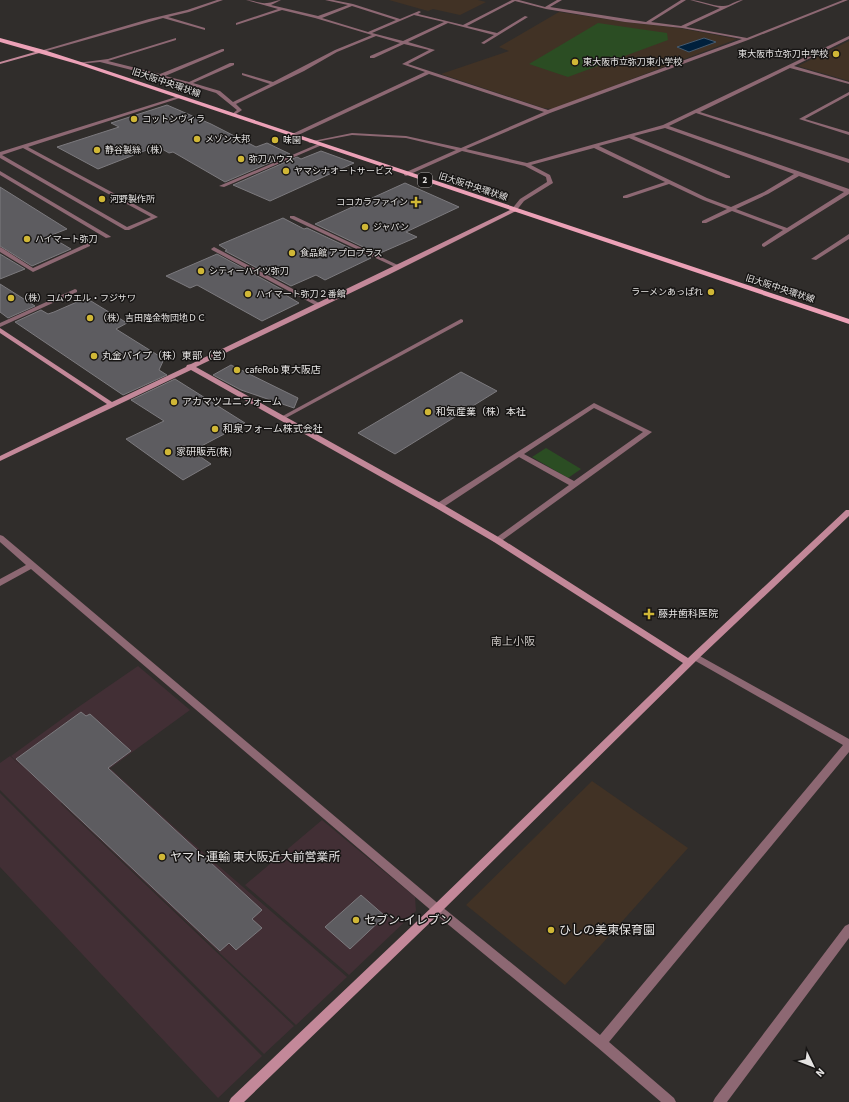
<svg xmlns="http://www.w3.org/2000/svg" width="849" height="1102" font-family="'Source Sans 3','Noto Sans JP',sans-serif">
<style>
.commercial{fill:#422f35}
.education{fill:#413225}
.green{fill:#2b4d23}
.water{fill:#00203c;stroke:#455a6e}
.building{fill:#5d5c60;stroke:#7c7a7e}
.lines{fill:none;stroke-linecap:round;stroke-linejoin:round}
.street{fill:#8d6873;fill-rule:evenodd}
.secondary{fill:#c38899;fill-rule:evenodd}
.primary{fill:#eca1b7;fill-rule:evenodd}
.poi-dot{fill:#d0b736;stroke:#171514;stroke-width:1.5}
.labels{text-anchor:middle;dominant-baseline:central;stroke-width:3;stroke-linejoin:round;paint-order:stroke}
.far-poi-label{font-size:9px;fill:#e5e3e2;stroke:#171514;text-anchor:start}
.far-street-label{font-size:9px;fill:#e5e3e2;stroke:#171514}
.shield{fill:#171514;stroke:#a7a5a4;stroke-width:1}
.shield-label{font-size:9px;font-weight:bold;fill:#e5e3e2}
.poi-label{font-size:10px;fill:#e5e3e2;stroke:#171514;text-anchor:start}
.neighbourhood-label{font-size:11px;fill:#cac6c3;stroke:#171514}
.near-poi-label{font-size:12px;fill:#e5e3e2;stroke:#171514;text-anchor:start}
</style>
<rect width="100%" height="100%" fill="#302d2b"/>
<path class="commercial" d="M138,666L190,710L61,804L294,1026L264,1054L0,790V763L10,756L22,767L11,756L77,708Z
M111,769L184,836L347,977L296,1025L62,804Z
M0,793L262,1056L218,1098L0,867Z
M322,820L415,897L416,911L349,975L245,885Z"/>
<path class="education" d="M389,0H478L486,2L460,15L433,9L428,11Z
M559,12L625,22L679,28L737,39L553,109L543,108L441,74L509,51L499,47Z
M849,41V81L798,66Z
M592,781L688,848L565,985L466,905Z"/>
<path class="green" d="M598,23L667,33L668,40L568,77L529,64Z
M546,448L581,469L568,478L532,457Z"/>
<path class="water" d="M704,38L716,42L689,52L677,47Z"/>
<path class="building" d="M167,105L211,124L256,147L267,143L290,154L225,182L173,152L169,153L157,146L98,169L57,147L119,127L111,123Z
M321,151L354,163L270,201L233,185L297,157L301,159Z
M405,183L459,207L406,232L417,237L378,254L315,224Z
M0,187L67,229L49,236L71,249L32,266L0,246Z
M283,218L304,229L307,228L371,258L325,280L316,275L291,286L225,251L227,250L219,245Z
M0,254L25,269L0,279Z
M217,254L283,290L279,291L299,303L262,321L197,285L190,288L166,276Z
M0,284L35,306L8,318L0,312Z
M86,298L127,323L116,329L164,359L159,370L167,375L123,395L15,322L41,310L48,314L54,312Z
M231,365L298,398L294,408L241,390L213,375Z
M461,372L497,391L395,454L358,433Z
M175,379L245,423L192,451L211,464L183,480L126,439L164,421L131,400Z
M81,712L86,716L90,714L131,751L108,768L262,910L252,919L262,928L236,950L229,943L220,951L16,759Z
M361,895L385,916L350,949L325,927Z"/>
<g class="lines">
<path class="street" d="M217,0H223L189,12L168,17L205,28V30L163,18L43,52L40,51L149,19L187,10Z
M246,0C253,0 261,4 267,3C272,3 276,0 281,0L271,5L318,16L348,5L325,0H333L353,4L400,19L419,11L421,12L418,14L463,25L512,0H519L545,7L557,0H562L550,7L646,22L681,0H686L651,22L681,26L720,8L690,0C701,0 711,6 722,6C729,7 735,0 743,0L686,27L747,38L843,0H848L748,40L550,113L466,149L527,163L663,125L849,36V39L794,66L849,82V84L790,68L700,112L849,159V163L696,113L669,126L849,189V194L764,247L762,246V244L783,230L732,211L706,223H702V221L727,209L703,200L669,184L627,198H623V196L665,182L594,148L531,165L550,175L553,183L524,201L516,211L514,212L511,210L520,199L547,182L546,177L525,166L462,151L406,176L404,175V173L456,150L406,138L352,135L310,143L308,142L352,133L406,136L461,148L544,112L429,74L294,137H290V135L425,72L402,64L429,50L404,44L374,58H370V56L400,43L376,36L337,52L304,71L236,104L242,110L233,116L231,115L237,110L216,93L187,84L100,62L79,64L77,63L108,59L176,38V40L108,61L160,74L222,49H224V51L165,76L189,82L230,63H234V65L193,83L220,91L233,102L270,84L242,75V73L273,82L335,50L372,35L315,18L282,10L236,25V23L278,9ZM515,1L546,9L625,22L682,28L742,39L548,110L408,64L435,50L408,42L448,23L494,35L481,43L484,44L528,17L525,16L497,33L467,26ZM352,6L396,20L368,32L322,18ZM414,15L444,22L403,41L372,33ZM665,128L794,174L764,192L731,207L707,198L599,146L629,138L726,178H730V176L634,136ZM799,176L844,192L787,228L736,209L768,194Z
M849,92V95L805,119L849,132V135L799,119Z
M179,96L183,97L28,147L158,217L129,230H125L0,158V152ZM23,148L151,217L127,227L2,155Z
M318,144L322,145L224,187L219,186Z
M0,171L110,236L111,237L106,238L0,175Z
M290,216H294L402,267L397,268L290,218Z
M849,234V239L816,260L811,259Z
M88,243L90,244V246L33,272L0,252V247L2,248L33,268Z
M214,247L321,304L322,305L321,306H317L212,250L211,249Z
M75,289L77,290V292L0,327V323Z
M461,319L463,320V322L284,419H280L279,418Z
M594,403L652,432L500,542H494L493,540L569,485L519,457L442,508H436L435,506L436,504ZM594,408L643,432L574,481L524,454Z
M0,535L3,536L35,563L441,906L600,1035L843,745L692,659L691,657L692,655H698L849,739V752L609,1042L674,1098L676,1102H661L597,1047L433,912L31,569L0,586V579L26,565L0,542Z
M849,924V938L727,1102H713L715,1098L845,926Z"/>
<path class="secondary" d="M42,50L44,51L43,52L0,64V62Z
M514,208L517,210L516,211L388,275L196,367L442,504L500,538L688,658L846,510H849V516L698,659L441,912L244,1102H229L231,1098L433,906L683,663L494,542L436,508L191,370L0,461V456L107,404L0,333V328L112,402L186,367L187,365L191,364Z"/>
<path class="primary" d="M0,38L44,50L81,62L849,319V324L77,64L0,42Z"/>
</g>
<g class="poi-dot">
<circle cx="836" cy="54" r="4"/>
<circle cx="575" cy="62" r="4"/>
<circle cx="134" cy="119" r="4"/>
<circle cx="197" cy="139" r="4"/>
<circle cx="275" cy="140" r="4"/>
<circle cx="97" cy="150" r="4"/>
<circle cx="241" cy="159" r="4"/>
<circle cx="286" cy="171" r="4"/>
<circle cx="102" cy="199" r="4"/>
<path d="M414 196h4v4h4v4h-4v4h-4v-4h-4v-4h4z"/>
<circle cx="365" cy="227" r="4"/>
<circle cx="27" cy="239" r="4"/>
<circle cx="292" cy="253" r="4"/>
<circle cx="201" cy="271" r="4"/>
<circle cx="711" cy="292" r="4"/>
<circle cx="248" cy="294" r="4"/>
<circle cx="11" cy="298" r="4"/>
<circle cx="90" cy="318" r="4"/>
<circle cx="94" cy="356" r="4"/>
<circle cx="237" cy="370" r="4"/>
<circle cx="174" cy="402" r="4"/>
<circle cx="428" cy="412" r="4"/>
<circle cx="215" cy="429" r="4"/>
<circle cx="168" cy="452" r="4"/>
<path d="M647 608h4v4h4v4h-4v4h-4v-4h-4v-4h4z"/>
<circle cx="162" cy="857" r="4"/>
<circle cx="356" cy="920" r="4"/>
<circle cx="551" cy="930" r="4"/>
</g>
<g class="labels">
<g class="far-poi-label">
<text x="828" y="54" text-anchor="end">東大阪市立弥刀中学校</text>
<text x="583" y="62">東大阪市立弥刀東小学校</text>
<text x="142" y="119">コットンヴィラ</text>
<text x="205" y="139">メゾン大邦</text>
<text x="283" y="140">味園</text>
<text x="105" y="150">静谷製絲（株）</text>
<text x="249" y="159">弥刀ハウス</text>
<text x="294" y="171">ヤマシナオートサービス</text>
<text x="110" y="199">河野製作所</text>
<text x="408" y="202" text-anchor="end">ココカラファイン</text>
<text x="373" y="227">ジャパン</text>
<text x="35" y="239">ハイマート弥刀</text>
<text x="300" y="253">食品館 アプロプラス</text>
<text x="209" y="271">シティーハイツ弥刀</text>
<text x="703" y="292" text-anchor="end">ラーメンあっぱれ</text>
<text x="256" y="294">ハイマート弥刀２番館</text>
<text x="19" y="298">（株）コムウエル・フジサワ</text>
<text x="98" y="318">（株）吉田隆金物団地ＤＣ</text>
</g>
<g class="far-street-label">
<text transform="translate(166 83) rotate(19)">旧大阪中央環状線</text>
<text transform="translate(473 187) rotate(18)">旧大阪中央環状線</text>
<text transform="translate(780 289) rotate(18)">旧大阪中央環状線</text>
</g>
<rect class="shield" x="418" y="173" width="14" height="14" rx="3"/>
<g class="shield-label">
<text x="425" y="180">2</text>
</g>
<g class="poi-label">
<text x="102" y="356">丸金パイプ（株）東部（営）</text>
<text x="245" y="370">cafeRob 東大阪店</text>
<text x="182" y="402">アカマツユニフォーム</text>
<text x="436" y="412">和気産業（株）本社</text>
<text x="223" y="429">和泉フォーム株式会社</text>
<text x="176" y="452">家研販売(株)</text>
<text x="658" y="614">藤井歯科医院</text>
</g>
<g class="neighbourhood-label">
<text x="513" y="641">南上小阪</text>
</g>
<g class="near-poi-label">
<text x="170" y="857">ヤマト運輸 東大阪近大前営業所</text>
<text x="364" y="920">セブン-イレブン</text>
<text x="559" y="930">ひしの美東保育園</text>
</g>
</g>
<g transform="translate(813 1066) rotate(133)" stroke="#171514" stroke-width="3" paint-order="stroke">
<path d="M0-3L7 15L0 10L-7 15Z" fill="#e5e3e2"/>
<text y="-6" font-size="11" font-weight="bold" text-anchor="middle" fill="#e5e3e2">N</text>
</g>
</svg>
